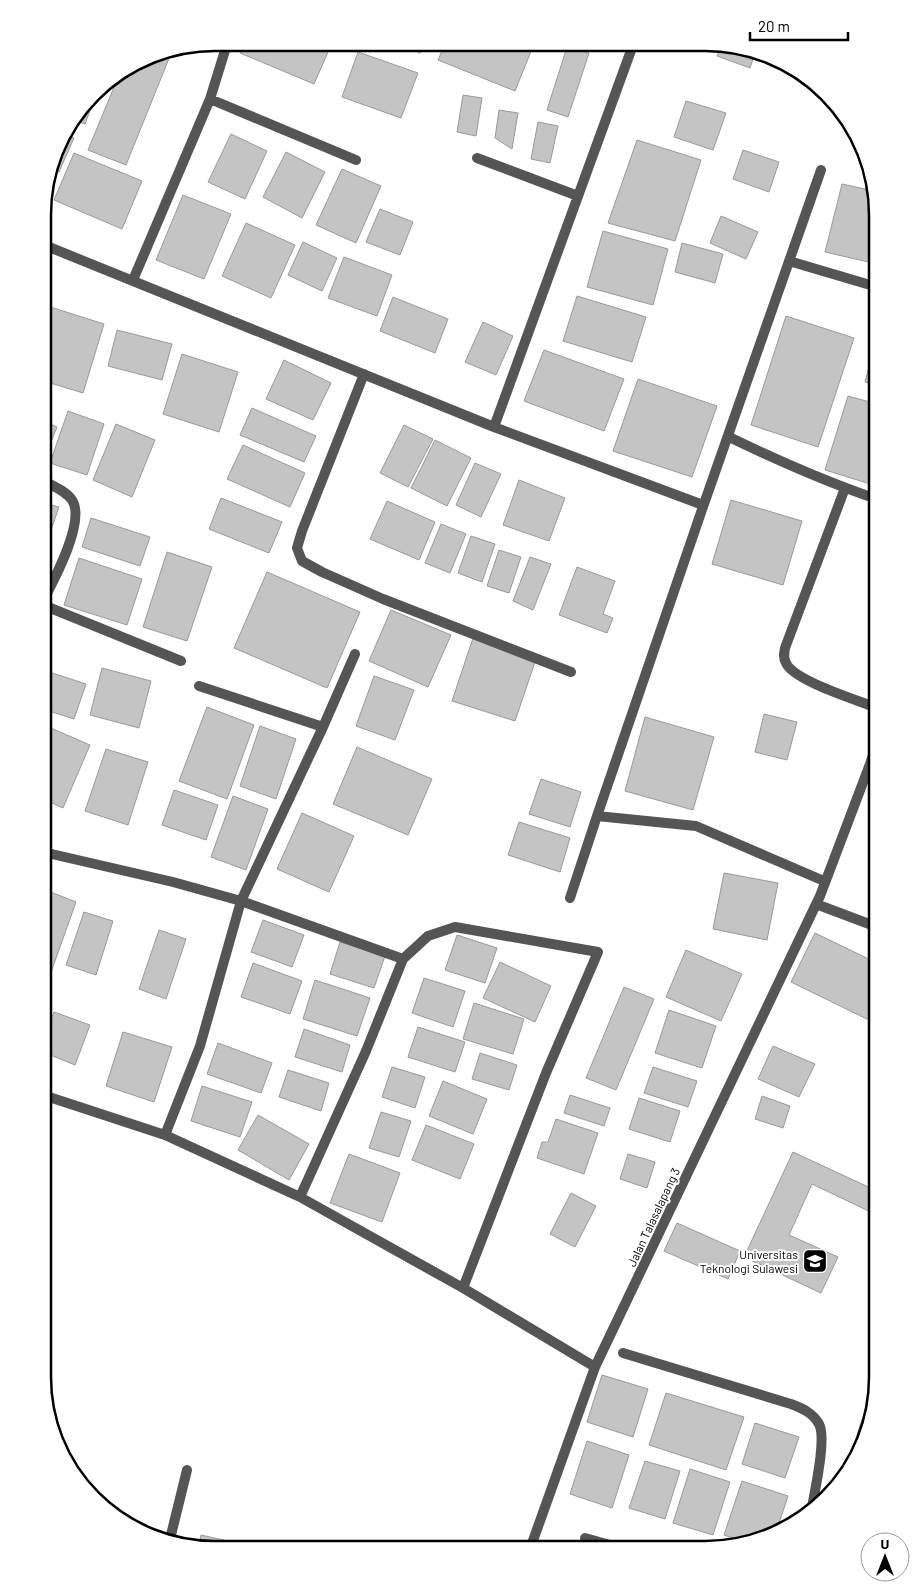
<svg xmlns="http://www.w3.org/2000/svg" width="920" height="1592" font-family="Barlow,sans-serif">
<style>
.building{fill:#c4c4c4;stroke:#999}
.lines{fill:none;stroke-linecap:round;stroke-linejoin:round}
.lane{stroke:#555;stroke-width:10}
.street{stroke:#555;stroke-width:10}
.labels{text-anchor:middle;dominant-baseline:central;stroke-width:4;stroke-linejoin:round;paint-order:stroke}
.street-label{font-size:12px;fill:#000;stroke:#fff}
.poi-label{font-size:12px;fill:#000;stroke:#fff;text-anchor:end}
.rim{fill:none;stroke:#000;stroke-width:2.5}
</style>
<rect width="100%" height="100%" fill="#fff"/>
<path class="building" d="M244,43H332L314,84L240,53Z
M398,44H424L420,53Z
M445,44H534L515,91L438,60Z
M721,46H739L755,54L750,68L717,56Z
M567,47L589,53L568,117L547,110Z
M172,51L126,165L88,150L119,75L149,56Z
M358,52L418,73L401,118L342,97Z
M98,89L85,124L74,120Z
M463,95L482,98L476,136L457,132Z
M686,101L726,113L713,150L674,137Z
M499,110L518,113L512,149L495,138Z
M538,122L558,126L550,163L531,159Z
M64,134L74,138L59,172L51,169L60,138Z
M231,134L267,151L245,199L208,182Z
M637,140L701,160L675,241L608,223Z
M743,150L779,162L769,192L733,179Z
M286,152L325,172L302,218L263,197Z
M74,153L142,181L122,229L54,200Z
M342,169L381,186L356,243L316,225Z
M48,179L54,182L44,204V193Z
M842,184L874,191L878,215L877,264L825,252Z
M183,195L231,214L204,279L156,260Z
M380,209L413,222L400,255L366,242Z
M721,216L758,232L746,259L710,243Z
M246,223L295,245L271,298L222,276Z
M603,231L668,249L653,305L587,287Z
M303,242L337,258L322,291L288,275Z
M682,243L723,254L715,283L675,272Z
M344,257L392,275L377,316L328,298Z
M577,296L646,317L632,362L563,341Z
M393,297L448,319L435,353L380,331Z
M44,305L104,324L83,393L44,381Z
M786,316L854,338L818,447L751,425Z
M483,322L513,336L496,375L465,362Z
M117,330L172,344L162,380L108,366Z
M877,337V386L865,382Z
M544,350L624,379L604,431L524,401Z
M182,354L238,372L219,432L163,414Z
M284,360L331,383L313,420L266,399Z
M638,379L717,406L692,477L613,451Z
M848,396L877,404V486L825,470Z
M252,408L316,436L304,462L240,435Z
M68,411L104,424L87,475L50,463Z
M44,421L57,427L44,459Z
M116,424L155,440L132,497L93,480Z
M404,425L433,439L408,487L380,473Z
M435,440L471,458L447,506L411,488Z
M243,445L305,473L290,507L227,479Z
M475,463L501,474L481,517L456,505Z
M519,480L565,498L549,541L503,525Z
M221,498L282,522L269,553L209,529Z
M731,500L802,521L783,585L712,564Z
M387,501L435,522L419,560L370,539Z
M44,503L59,507L51,530L44,528Z
M91,518L150,537L140,566L82,547Z
M441,524L466,534L450,573L425,563Z
M471,536L495,544L482,582L458,573Z
M499,550L521,557L509,593L487,586Z
M167,552L212,567L187,641L143,627Z
M530,557L551,564L533,610L513,601Z
M79,558L142,579L127,625L64,605Z
M577,567L615,581L603,614L613,618L607,633L559,615Z
M267,572L360,612L327,688L234,648Z
M391,610L451,635L428,687L369,661Z
M473,638L536,659L515,721L452,701Z
M102,668L151,681L139,728L90,715Z
M43,670L86,684L74,719L43,709Z
M374,676L414,690L395,740L356,726Z
M207,707L254,725L227,799L179,781Z
M764,714L797,722L787,760L755,752Z
M645,717L714,737L693,810L625,791Z
M44,725L90,745L63,808L43,799Z
M260,726L296,739L276,799L240,786Z
M357,747L432,779L408,835L333,804Z
M106,749L148,762L128,825L85,811Z
M541,779L581,792L570,827L529,814Z
M174,790L218,805L206,840L162,825Z
M233,796L268,809L246,870L211,857Z
M302,813L354,836L329,892L277,869Z
M519,822L570,838L560,872L508,855Z
M724,873L778,883L767,940L713,929Z
M43,889L76,902L50,975L43,971Z
M84,912L113,921L96,975L66,965Z
M263,920L304,935L292,967L251,952Z
M159,930L186,939L166,999L139,989Z
M815,933L877,963V1024L791,982Z
M457,935L497,948L485,983L445,970Z
M340,942L385,956L374,988L330,974Z
M686,950L742,974L721,1021L666,997Z
M500,962L551,986L535,1022L483,998Z
M253,963L302,981L290,1014L241,997Z
M424,978L465,991L453,1027L412,1013Z
M315,980L370,998L357,1036L303,1019Z
M624,987L654,999L616,1090L586,1078Z
M474,1003L524,1019L513,1054L463,1039Z
M669,1010L716,1026L702,1068L655,1053Z
M54,1012L90,1025L75,1065L43,1052V1042Z
M418,1027L465,1042L455,1072L408,1057Z
M304,1029L350,1045L342,1072L295,1057Z
M123,1032L172,1047L154,1102L106,1086Z
M218,1043L272,1063L261,1093L207,1074Z
M773,1046L815,1064L799,1097L758,1079Z
M480,1053L517,1065L509,1090L472,1079Z
M392,1067L425,1077L415,1108L382,1097Z
M653,1067L697,1081L688,1107L644,1093Z
M288,1070L329,1083L321,1111L279,1097Z
M443,1081L487,1099L473,1134L429,1116Z
M202,1086L252,1102L240,1137L191,1121Z
M570,1095L610,1108L604,1126L564,1113Z
M762,1096L790,1106L783,1128L755,1119Z
M639,1098L680,1111L670,1142L629,1129Z
M381,1112L411,1121L399,1157L369,1148Z
M258,1115L309,1144L289,1180L238,1150Z
M556,1119L598,1133L584,1174L537,1158L542,1142H548Z
M426,1125L474,1144L460,1179L412,1160Z
M793,1152L877,1191V1215L812,1184L789,1235L838,1257L821,1293L744,1257Z
M349,1154L400,1173L382,1222L330,1203Z
M628,1154L655,1162L647,1188L620,1179Z
M571,1193L596,1206L575,1247L550,1234Z
M677,1223L740,1251L728,1279L664,1251Z
M602,1375L648,1389L633,1437L587,1422Z
M666,1393L744,1417L726,1470L649,1445Z
M862,1419L871,1422L868,1433L856,1455L851,1454Z
M755,1423L799,1437L785,1478L742,1464Z
M587,1441L629,1455L612,1508L570,1494Z
M645,1461L680,1471L665,1519L629,1508Z
M690,1469L730,1482L713,1535L673,1523Z
M742,1481L788,1496L776,1532L761,1540L747,1543L724,1535Z
M201,1535L259,1548H198Z"/>
<g class="lines">
<path class="lane" d="M170,1539L187,1470"/>
<path class="street" d="M210,99L356,160
M477,158L578,196
M821,170C745,385 670,600 597,816L696,826L824,881
M44,245L494,427L703,505
M789,261L877,287
M133,280L210,99L227,44
M364,374L302,531L297,548L302,561L322,572L383,599L571,672
M494,427L633,45
M729,437C777,460 826,482 877,499
M845,488L785,648C784,653 783,658 786,663C794,681 858,700 877,708
M43,601C54,580 86,521 72,500C66,491 53,486 44,481
M43,605L181,661
M199,686L323,727
M43,852L173,882L241,901L403,959
M570,898L597,816
M816,904L877,927
M43,1095L165,1135L300,1197L463,1288L595,1367
M165,1135L200,1046L241,901L323,727L355,654
M300,1197L366,1051L403,959L428,936L455,927L598,952L546,1073L463,1288
M623,1353L791,1404C802,1408 813,1413 819,1424C827,1439 814,1494 811,1513
M585,1538L624,1549
M530,1549L595,1367L820,896L870,764L877,742"/>
</g>
<defs>
<symbol id="university-square" viewBox="-11 -11 22 22"><rect x="-9" y="-9" width="18" height="18" rx="4" fill="#000" stroke="#fff"/><path d="M0-5L7-2L0 1L-7-2ZM-4 1L0 2.5L4 1V4Q0 6-4 4Z" fill="#fff"/></symbol>
</defs>
<g fill-rule="evenodd">
<use href="#university-square" x="801" y="1247" width="28" height="28"/>
</g>
<g class="labels">
<g class="street-label">
<text transform="translate(653 1217) rotate(-65)">Jalan Talasalapang 3</text>
</g>
<g class="poi-label">
<text x="798" y="1254">Universitas<tspan x="798" dy="14">Teknologi Sulawesi</tspan></text>
</g>
</g>
<path d="M0 0H920V1592H0ZM215 51H705A164 164 0 0 1 869 215V1377A164 164 0 0 1 705 1541H215A164 164 0 0 1 51 1377V215A164 164 0 0 1 215 51Z" fill="#fff" fill-rule="evenodd"/>
<path class="rim" d="M215 51H705A164 164 0 0 1 869 215V1377A164 164 0 0 1 705 1541H215A164 164 0 0 1 51 1377V215A164 164 0 0 1 215 51Z"/>
<g transform="translate(885 1557)"><circle r="24" fill="#ffffff" stroke="#999999"/>
<path d="M0-4L9 19L0 12L-9 19Z" fill="#000000"/>
<text y="-8" font-size="14" font-weight="bold" text-anchor="middle" fill="#000000">U</text>
</g>
<path d="M750 32v8h98v-8" fill="none" stroke="#000000" stroke-width="2.5"/>
<text x="758" y="32" font-size="15" fill="#000000" stroke="#ffffff" stroke-width="4" paint-order="stroke">20 m</text>
</svg>
